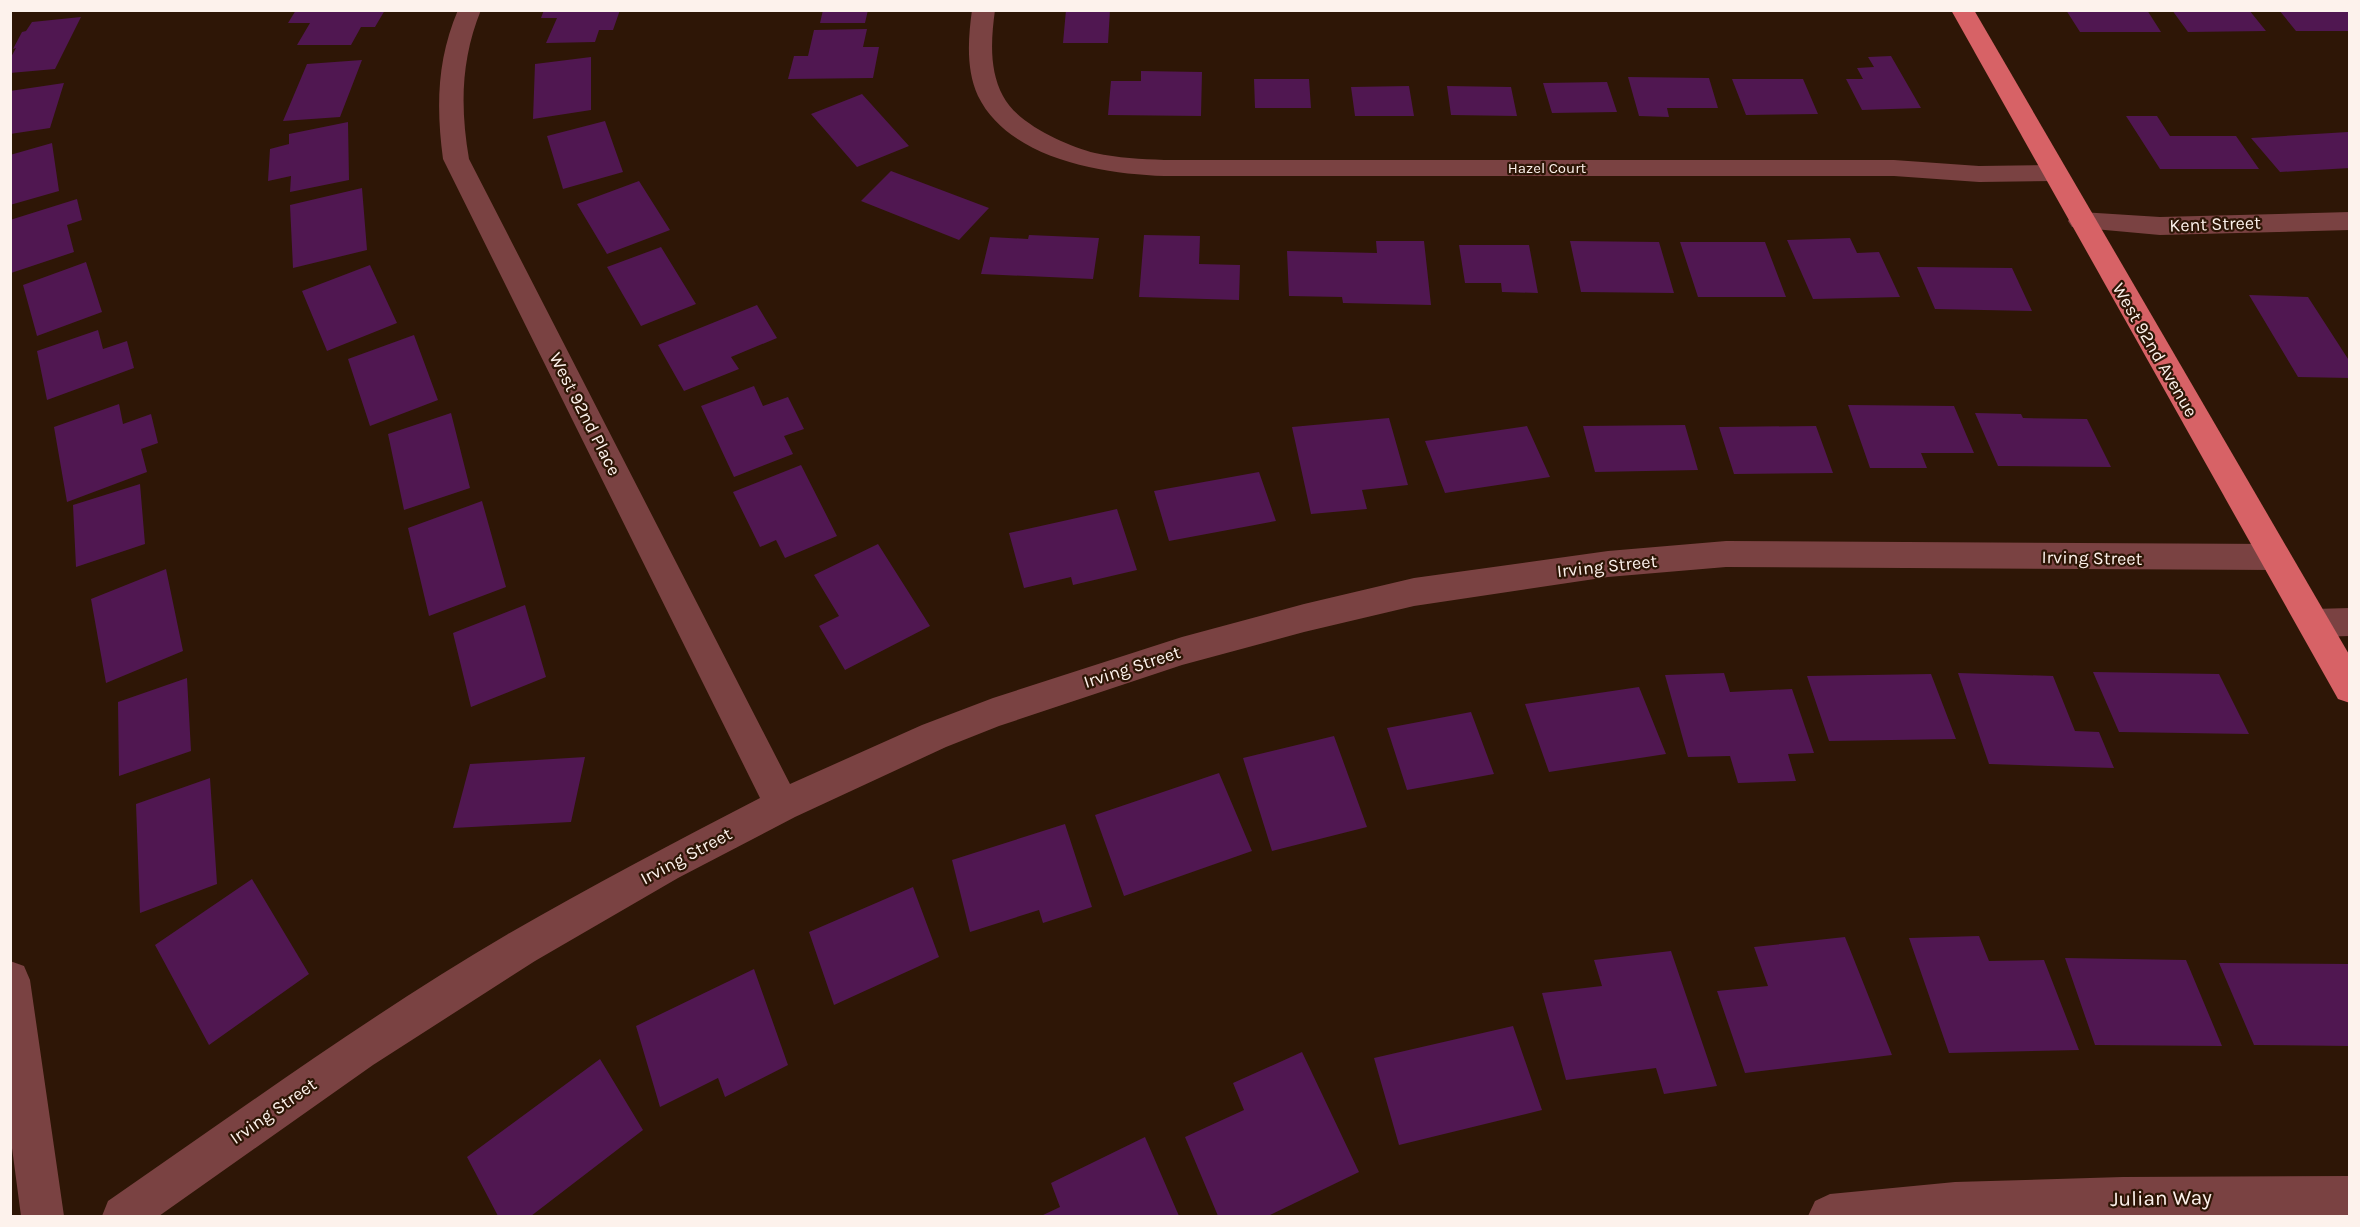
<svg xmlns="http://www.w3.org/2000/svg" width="2360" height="1227" font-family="Karla,sans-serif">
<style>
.building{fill:#501751}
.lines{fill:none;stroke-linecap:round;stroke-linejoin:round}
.minor{fill:#7a4242;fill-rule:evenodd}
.major{fill:#d76266;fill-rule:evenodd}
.labels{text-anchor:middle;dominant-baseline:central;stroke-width:4.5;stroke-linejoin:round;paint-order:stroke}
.far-street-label{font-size:15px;fill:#fdf2ec;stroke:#2e1606}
.street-label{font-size:18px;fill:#fdf2ec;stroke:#2e1606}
.near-street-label{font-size:21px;fill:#fdf2ec;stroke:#2e1606}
</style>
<rect width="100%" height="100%" fill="#2e1606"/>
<path class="building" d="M296,10H385L375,27H361L351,45H297L310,23H288Z
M544,10H620L613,30H599L595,42L546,43L557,18H541Z
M823,10H868L865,23H820Z
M1066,10H1110L1108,43H1063Z
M2066,10H2147L2161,32H2080Z
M2172,10H2249L2266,31L2188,32Z
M2279,10H2350V31H2296Z
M81,17L55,69L10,73V59L16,48L13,49L22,32L26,31L32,22Z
M867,29L863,47H879L873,78L788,79L794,56H808L814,30Z
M1891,56L1921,108L1862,110L1846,79H1863L1857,68L1874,67L1868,57Z
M591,57V110L533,119L535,64Z
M362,60L340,117L283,121L307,64Z
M1141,71L1202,72L1201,116L1108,115L1111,81H1141Z
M1628,77L1709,78L1718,108H1667L1669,117L1639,116Z
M1254,79H1309L1311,108H1255Z
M1732,79H1803L1818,114L1746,115Z
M1607,82L1617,112L1552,113L1543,83Z
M64,83L50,128L10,134V91Z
M1409,86L1414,116H1355L1351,87Z
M1447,86L1511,87L1517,116L1451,115Z
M862,94L909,146L857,167L811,114Z
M2126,116H2157L2170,136H2236L2259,169H2160Z
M605,121L623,172L563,189L547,136Z
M348,122L349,180L290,192L291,176L268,181L270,149L289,144V134Z
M2348,132L2350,168L2280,172L2251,138Z
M52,143L59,191L10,205V155Z
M891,171L989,208L959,240L861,201Z
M639,181L670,230L607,254L577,204Z
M362,188L367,250L293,268L290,205Z
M77,199L82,220L67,225L74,252L11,273L10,220Z
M1029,235L1099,238L1093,279L981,274L990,237L1028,239Z
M1144,235L1200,236L1199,264L1240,265L1239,300L1139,297Z
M1850,238L1857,253L1879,252L1900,297L1813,299L1787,240Z
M1376,241H1424L1431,305L1343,303L1342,297L1289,296L1287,251L1377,253Z
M1570,241L1659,242L1674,293L1581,292Z
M1680,242H1765L1786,297H1698Z
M1459,245H1529L1538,293L1502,292L1501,283H1465Z
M661,247L696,304L641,326L607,267Z
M86,262L102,312L37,336L23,285Z
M370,265L397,323L327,351L302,291Z
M1917,267L2012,268L2032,311L1935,309Z
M2249,295L2308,297L2350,362V378L2298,377Z
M757,305L777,338L731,357L739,369L684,391L658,345Z
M98,330L103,349L127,341L134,368L47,400L37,351Z
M414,335L438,400L370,426L348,359Z
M754,386L763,406L788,397L804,429L784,436L793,454L734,477L701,406Z
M119,404L123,424L151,414L158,443L141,449L147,472L67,502L54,427Z
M1848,405L1954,406L1974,453H1921L1927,468H1870Z
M451,413L470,488L404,510L388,434Z
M1975,413L2021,414L2023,418L2087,419L2111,467L1998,466Z
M1389,418L1408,485L1362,490L1367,509L1311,514L1292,427Z
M1685,425L1698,470L1595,472L1583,426Z
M1527,426L1550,477L1445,493L1425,441Z
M1816,426L1833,473L1734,474L1719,427Z
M801,465L837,536L785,558L776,540L760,547L733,492Z
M1259,472L1276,521L1169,541L1154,491Z
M140,484L145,544L76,567L73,505Z
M482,501L506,587L429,616L408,528Z
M1117,509L1137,570L1073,585L1071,577L1024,588L1009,533Z
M878,544L930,626L845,670L819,626L839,616L814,575Z
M166,569L183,651L106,683L91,599Z
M525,605L546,677L471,707L453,633Z
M2093,672L2219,674L2249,734L2119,732Z
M1724,673L1730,692L1792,689L1814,753L1788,754L1796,781L1738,783L1730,756L1688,757L1665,675Z
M1958,673L2053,676L2075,731L2099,732L2114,768L1989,764Z
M1931,674L1956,739L1829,741L1807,676Z
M187,678L191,751L119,776L118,702Z
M1639,687L1666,754L1549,772L1525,704Z
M1471,712L1494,774L1407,790L1387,728Z
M1334,736L1367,827L1272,851L1243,758Z
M585,757L571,822L453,828L470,764Z
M1219,773L1252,851L1124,896L1095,815Z
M210,778L217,884L140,913L136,804Z
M1065,824L1092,907L1043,923L1039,910L970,932L952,860Z
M252,879L309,974L209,1045L155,945Z
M913,887L939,957L834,1005L809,932Z
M1979,936L1989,961L2044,960L2079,1050L1949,1053L1909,938Z
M1845,937L1892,1055L1745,1073L1717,991L1768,986L1754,947Z
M1671,951L1717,1086L1664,1094L1656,1068L1566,1080L1542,993L1602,986L1594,960Z
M2065,958L2186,960L2222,1046L2095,1045Z
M2219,963L2350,964V1046L2254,1045Z
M754,969L788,1065L725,1097L718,1078L660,1107L636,1026Z
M1513,1026L1542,1110L1399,1145L1374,1058Z
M1302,1052L1359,1172L1268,1216H1218L1185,1137L1244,1110L1233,1083Z
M600,1059L643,1130L531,1216H498L467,1157Z
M1145,1137L1179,1216H1041L1060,1207L1051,1183Z"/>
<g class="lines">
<path class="minor" d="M458,10H481C461,59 460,107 469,159L790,784L922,725L993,698L1182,637L1304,604L1414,578L1608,551L1726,541L2275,544L2286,548L2291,557L2286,566L2275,570L1726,567L1608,577L1414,606L1304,632L1182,665L999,726L946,747L795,817L678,878L535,961L373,1065L159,1216H102L108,1201C240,1110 370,1015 508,934C591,886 675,842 760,798L443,159C436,107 437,59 458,10Z
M972,10H995C991,39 989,70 1003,96C1017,124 1067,146 1095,153C1118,158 1141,159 1164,160H1894L1979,166L2054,165L2063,167L2067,173L2063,179L2054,181L1979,182L1894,176H1164C1102,174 1009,159 978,96C966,70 968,39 972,10Z
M2081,212L2160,217L2350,212V230L2160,235L2072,227L2068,221L2072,215Z
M2350,608V636L2314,637L2302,633L2297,623L2302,613L2314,609Z
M10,961L24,966L30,980L64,1216H21L10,1133Z
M2350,1176V1216H1808L1815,1201L1830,1194L1955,1182L2123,1177Z"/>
<path class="major" d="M1951,10H1974L2350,656V703L2338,699Z"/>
</g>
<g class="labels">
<g class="far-street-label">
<text x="1547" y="168">Hazel Court</text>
</g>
<g class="street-label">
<text transform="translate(2215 224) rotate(-2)">Kent Street</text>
<text transform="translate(2155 350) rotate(60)">West 92nd Avenue</text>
<text transform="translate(585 414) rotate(63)">West 92nd Place</text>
<text transform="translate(2092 558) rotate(1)">Irving Street</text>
<text transform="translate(1607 566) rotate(-6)">Irving Street</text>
<text transform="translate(1132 667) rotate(-18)">Irving Street</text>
<text transform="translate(686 856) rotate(-28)">Irving Street</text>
<text transform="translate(273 1111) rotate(-35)">Irving Street</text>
</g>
<g class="near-street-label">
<text transform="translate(2161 1198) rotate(-1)">Julian Way</text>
</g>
</g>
<rect width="2360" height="1227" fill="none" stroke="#fdf2ec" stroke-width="24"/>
</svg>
